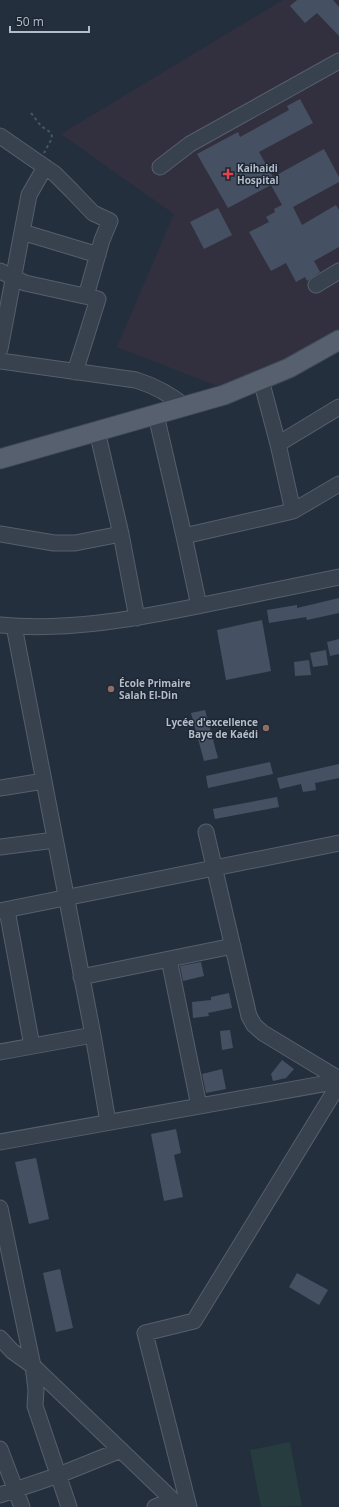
<svg xmlns="http://www.w3.org/2000/svg" width="339" height="1507" font-family="'Open Sans',sans-serif">
<style>
.medical{fill:#32303f}
.green{fill:#263c3f}
.building{fill:#455162}
.lines{fill:none;stroke-linecap:round;stroke-linejoin:round}
.minor-casing{stroke:#565f6c;stroke-width:17}
.major-casing{stroke:#414a57;stroke-width:21}
.path{stroke:#44595c;stroke-width:2;stroke-dasharray:3 3;stroke-linecap:butt}
.minor{stroke:#38414e;stroke-width:15}
.major{stroke:#56606e;stroke-width:19}
.health-dot{fill:#e0444e;stroke:#1d2633;stroke-width:1.5}
.education-dot{fill:#8d6e63;stroke:#1d2633;stroke-width:1.5}
.labels{text-anchor:middle;dominant-baseline:central;stroke-width:3;stroke-linejoin:round;paint-order:stroke}
.poi-label{font-size:10px;font-weight:bold;fill:#b4bcc9;stroke:#1d2633;text-anchor:start}
</style>
<rect width="100%" height="100%" fill="#242f3e"/>
<path class="medical" d="M283,0H339V331L294,359L225,389L117,347L174,214L61,134Z"/>
<path class="green" d="M290,1442L302,1506L261,1507L250,1450Z"/>
<path class="building" d="M297,0H333L339,7V36L317,13L305,23L290,6Z
M300,99L313,123L259,152L273,177L324,149L339,177V182L293,207L302,225L336,205L339,210V247L314,261L320,272L307,281L305,277L296,282L286,263L271,271L249,232L269,222L266,217L275,212L274,209L282,205L271,185L228,208L197,154L238,132L240,137L289,110L287,106Z
M218,208L232,235L204,249L190,222Z
M339,598V613L307,620L306,617L269,623L267,610L297,605V608Z
M262,620L271,671L226,680L217,630Z
M339,639V654L330,656L327,642Z
M326,650L328,665L313,667L310,653Z
M309,660L311,675L295,676L294,662Z
M205,710L218,758L204,761L191,713Z
M270,762L273,774L208,788L206,776Z
M339,764V778L315,783L316,790L303,792L301,784L280,789L277,778Z
M277,797L279,807L215,819L213,809Z
M201,962L204,976L183,981L180,966Z
M229,993L232,1008L208,1013L209,1016L193,1018L192,1002L211,1000V997Z
M230,1030L233,1048L222,1050L220,1031Z
M282,1060L294,1069L286,1078L273,1081L271,1074Z
M222,1069L226,1089L206,1093L202,1074Z
M176,1129L181,1153L174,1155L183,1197L164,1201L151,1134Z
M36,1158L49,1219L29,1224L15,1162Z
M60,1269L73,1328L56,1332L43,1273Z
M297,1273L328,1290L319,1305L289,1287Z"/>
<g class="lines">
<defs>
<path id="minor" d="M0,136L55,174L72,191L93,213L110,221L102,240L86,296
M160,167L190,144L339,61
M22,232L98,255
M0,271L25,283L98,299L75,372
M316,285L339,271
M0,349L29,195L45,167
M0,361L136,380C155,386 170,394 186,407
M261,380L278,444L293,511
M156,415L184,536L199,606
M97,431L121,534L137,618
M278,444L339,407
M0,534L54,543H75L121,534
M184,536L293,511L339,484
M0,625C65,631 129,620 193,607C242,597 290,587 339,577
M14,626L93,1035L108,1122
M0,788L44,781
M206,832L249,1016L254,1025L263,1033L339,1079
M0,847L55,840
M7,910L32,1046
M0,911L339,843
M169,959L199,1106
M81,977L233,946
M0,1052L93,1035
M0,1142L339,1081
M0,1208L33,1366L36,1390L35,1406L69,1507
M0,1338L12,1351L33,1366L180,1507
M0,1449L22,1507
M0,1495L59,1475L121,1450
M155,1507L173,1500
M189,1507L145,1333L194,1321L339,1084"/>
<path id="major" d="M0,459L224,395L289,368L339,340"/>
</defs>
<use href="#minor" class="minor-casing"/>
<use href="#major" class="major-casing"/>
<path class="path" d="M31,113L41,126L50,132L52,136L51,140L44,153"/>
<use href="#minor" class="minor"/>
<use href="#major" class="major"/>
</g>
<path class="health-dot" d="M226 168h4v4h4v4h-4v4h-4v-4h-4v-4h4z"/>
<g class="education-dot">
<circle cx="111" cy="689" r="4"/>
<circle cx="266" cy="728" r="4"/>
</g>
<g class="labels">
<g class="poi-label">
<text x="237" y="168">Kaihaidi<tspan x="237" dy="12">Hospital</tspan></text>
<text x="119" y="683">École Primaire<tspan x="119" dy="12">Salah El-Din</tspan></text>
<text x="258" y="722" text-anchor="end">Lycée d'excellence<tspan x="258" dy="12">Baye de Kaédi</tspan></text>
</g>
</g>
<path d="M10 26v6h79v-6" fill="none" stroke="#b4bcc9" stroke-width="2"/>
<text x="16" y="26" font-size="12" fill="#b4bcc9" stroke="#1d2633" stroke-width="3" paint-order="stroke">50 m</text>
</svg>
